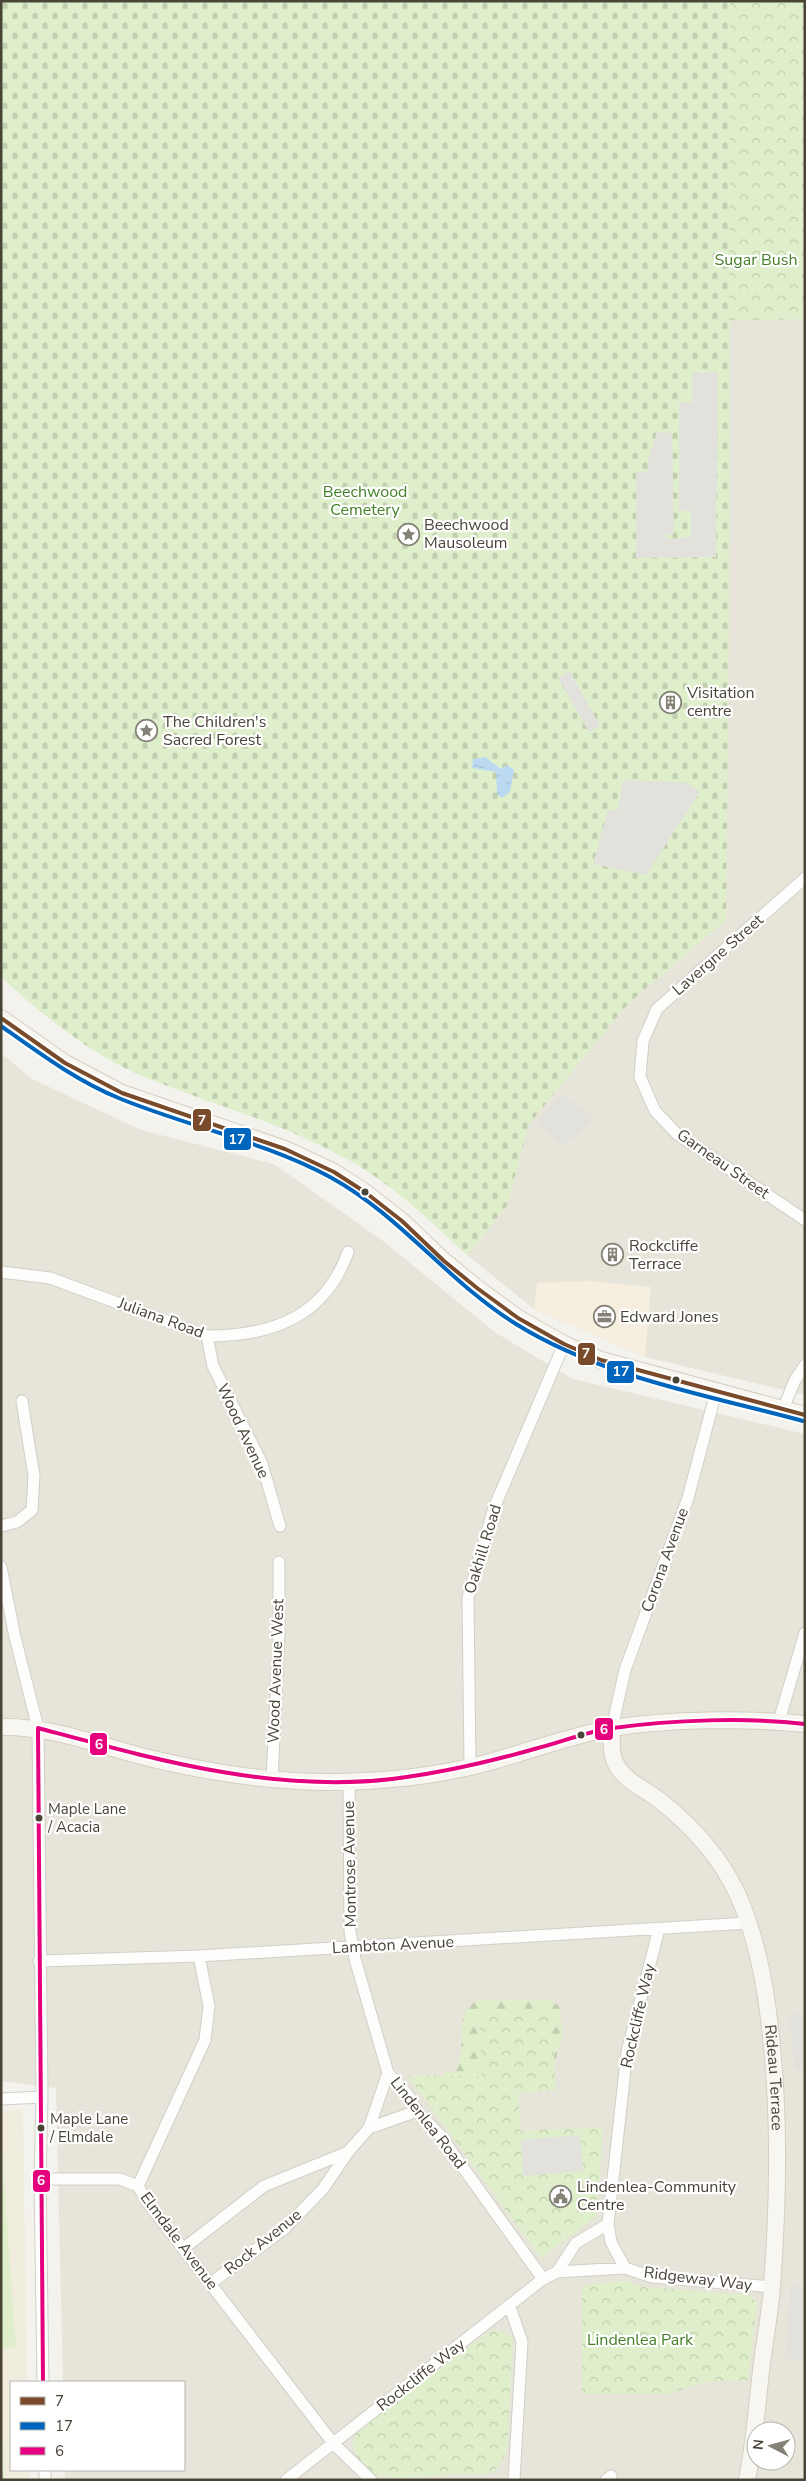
<svg xmlns="http://www.w3.org/2000/svg" width="806" height="2481" font-family="'Nunito Sans',sans-serif">
<style>
.residential{fill:#e7e4d9;fill-rule:evenodd}
.commercial{fill:#f6eedf}
.education{fill:#f1edde}
.grass{fill:#dfefcb}
.forest{fill:url(#forest-firs)}
.cemetery{fill:url(#cemetery-stones)}
.park{fill:url(#park-crowns)}
.parking{fill:#e2e1dc}
.water{fill:url(#water-ripples)}
.lines{fill:none;stroke-linecap:round;stroke-linejoin:round}
.street-casing{stroke:#d1cfc9;stroke-width:13}
.secondary-casing{stroke:#d3cfc3;stroke-width:18}
.street{stroke:#fdfdfc;stroke-width:11}
.secondary{stroke:#f7f6f0;stroke-width:16}
.bus-1-casing{stroke:#fff;stroke-width:8}
.bus-2-casing{stroke:#fff;stroke-width:8}
.bus-3-casing{stroke:#fff;stroke-width:8}
.bus-1{stroke:#7a4b2a;stroke-width:4}
.bus-2{stroke:#0065bd;stroke-width:4}
.bus-3{stroke:#e5007d;stroke-width:4}
.bus-dot{fill:#4a4437;stroke:#fff;stroke-width:2}
.labels{text-anchor:middle;dominant-baseline:central;stroke-width:4.5;stroke-linejoin:round;paint-order:stroke}
.bus-label{font-size:15px;fill:#4a4437;stroke:#fff;text-anchor:start}
.park-label{font-size:16px;fill:#438026;stroke:#fff}
.poi-label{font-size:16px;fill:#4a4437;stroke:#fff;text-anchor:start}
.street-label{font-size:16px;fill:#4a4437;stroke:#fff}
.line-badge{stroke:#fff;stroke-width:2}
.badge-label{font-size:14px;text-anchor:middle;font-weight:bold;fill:#fff}
</style>
<defs>
<pattern id="forest-firs" width="22" height="20" patternUnits="userSpaceOnUse" patternTransform="scale(1.25)"><rect width="22" height="20" fill="#dfefcb"/><path d="M5 1l3.5 6h-7zM16 11l3.5 6h-7z" fill="#c1ceaf"/></pattern>
<pattern id="cemetery-stones" width="16" height="16" patternUnits="userSpaceOnUse" patternTransform="scale(1.25)"><rect width="16" height="16" fill="#dfefcb"/><path d="M2 7V4a2 2 0 0 1 4 0v3zM10 15v-3a2 2 0 0 1 4 0v3z" fill="#c1ceaf"/></pattern>
<pattern id="park-crowns" width="20" height="18" patternUnits="userSpaceOnUse" patternTransform="scale(1.25)"><rect width="20" height="18" fill="#dfefcb"/><path d="M2 6a3 3 0 1 1 6 0M12 15a3 3 0 1 1 6 0" fill="none" stroke="#c1ceaf"/></pattern>
<pattern id="water-ripples" width="26" height="14" patternUnits="userSpaceOnUse" patternTransform="scale(1.25)"><rect width="26" height="14" fill="#bbdaf2"/><path d="M2 4q2-2 4 0t4 0M15 11q2-2 4 0t4 0" fill="none" stroke="#a2bcd0"/></pattern>
</defs>
<rect width="100%" height="100%" fill="#f3f2ec"/>
<path class="residential" d="M805,319V1395L645,1357L534,1309L467,1255L507,1206L528,1124L628,1004L726,920L729,321Z
M1,1053L32,1079L141,1130L274,1164L383,1241L496,1333L573,1379L805,1434V2480H65V2470H184V2382H63L56,2088L1,2081ZM756,2431H786V2461H756Z"/>
<path class="commercial" d="M589,1281L651,1287L645,1357L534,1309L537,1283Z"/>
<path class="education" d="M23,2109L27,2382H11V2470H29V2480H1V2111Z"/>
<path class="grass" d="M1,2139L16,2347L1,2348Z
M1,2430L5,2480H1Z"/>
<path class="forest" d="M479,2000H550L559,2006L563,2034L552,2071L442,2081L445,2072H455C470,2049 450,2012 479,2000Z"/>
<path class="cemetery" d="M1,1H730L729,630L726,920L628,1004L529,1124L507,1206L467,1255C434,1225 401,1192 362,1168C295,1127 219,1107 147,1078C94,1057 42,1015 1,977Z"/>
<path class="park" d="M730,1H805V319L729,321Z
M551,2009L556,2090L518,2093L521,2131L603,2127L597,2216L541,2258L408,2076H482L479,2012Z
M626,2281L643,2287L749,2295L757,2304L748,2380L706,2382L668,2394H582V2285Z
M493,2329L513,2337L507,2452L494,2473L396,2478C369,2476 362,2469 352,2445L357,2431Z"/>
<path class="parking" d="M693,372L718,373L716,557L636,558V472H648V461L657,432L672,433L674,534L664,535L668,539L691,537V511H679V402H692Z
M570,671L600,726L589,732L558,678Z
M623,780L687,783L700,792L646,875L593,864L608,810H618Z
M562,1094L595,1118L563,1146L536,1123Z
M805,2013V2069L795,2070L789,2015Z
M580,2135L583,2171L523,2176L521,2140Z
M791,2285L805,2287V2360L785,2361Z"/>
<path class="water" d="M485,757L501,769L507,765L514,770L510,792L502,798L497,794L496,772L472,768L473,759Z"/>
<g class="lines">
<defs>
<path id="street" d="M805,878L657,1009L643,1041L640,1077L655,1111L677,1134L805,1220
M1,1272L50,1278L207,1336C272,1336 325,1317 348,1252
M207,1336L213,1366L262,1464L280,1526
M783,1409L795,1380L805,1365
M1,1526L17,1522L32,1510L34,1476L22,1401
M1,1567L15,1637L38,1728L42,2097L40,2179L43,2382
M779,1721L805,1633
M612,1728L625,1670L688,1498L716,1392
M470,1767L468,1597L494,1508L564,1344
M272,1780L279,1634V1562
M349,1781L350,1932L355,1959L388,2073L408,2095L417,2111L439,2134L543,2279
M39,1961L199,1956L748,1923
M388,2073L369,2128L417,2111
M1,2099L42,2097
M40,2179H120L138,2186
M138,2186L148,2203L333,2443L371,2480
M138,2186L205,2040L209,2006L199,1956
M184,2248L264,2186L348,2152
M625,2268L611,2242L608,2224L627,2052L659,1929
M557,2272L576,2243L608,2224
M211,2283L284,2229L323,2189L348,2152L369,2128
M510,2307L522,2342L514,2480
M45,2470V2480
M286,2480L543,2279L557,2272L625,2268L652,2277L772,2287
M606,2480L611,2476"/>
<g id="secondary">
<path d="M1,1018L65,1063L122,1093L285,1149L334,1172L365,1192L402,1221L444,1261L477,1288L518,1318L564,1344L601,1360L805,1415"/>
<path d="M1,1727C53,1726 100,1746 149,1758C211,1773 276,1783 340,1782C387,1781 436,1776 482,1764C525,1753 568,1736 612,1728C669,1719 747,1718 805,1724"/>
<path id="s1" d="M612,1728C612,1740 610,1753 616,1764C624,1781 645,1789 659,1800C691,1825 720,1857 737,1893C759,1942 767,1994 772,2047C780,2127 778,2206 772,2286C770,2315 764,2343 761,2371C757,2407 754,2444 747,2480"/>
</g>
</defs>
<use href="#street" class="street-casing"/>
<use href="#secondary" class="secondary-casing"/>
<use href="#street" class="street"/>
<use href="#secondary" class="secondary"/>
<defs>
<path id="bus-1" d="M1,1018L65,1063L122,1093L285,1149L334,1172L365,1192L402,1221L444,1261L477,1288L518,1318L564,1344L601,1360L805,1415"/>
<path id="bus-2" d="M1,1026C39,1053 78,1082 121,1099C190,1127 265,1142 330,1177C400,1215 448,1282 516,1324C601,1377 707,1395 803,1421"/>
<path id="bus-3" d="M43,2382L38,1728C154,1759 271,1793 392,1779C442,1773 489,1762 538,1748C562,1742 588,1731 613,1728C672,1720 746,1717 805,1724"/>
</defs>
<use href="#bus-1" class="bus-1-casing"/>
<use href="#bus-2" class="bus-2-casing"/>
<use href="#bus-3" class="bus-3-casing"/>
<use href="#bus-1" class="bus-1"/>
<use href="#bus-2" class="bus-2"/>
<use href="#bus-3" class="bus-3"/>
</g>
<defs>
<symbol id="sight-ring" viewBox="-11 -11 22 22"><circle r="9.5" fill="#fff" stroke="#858176" stroke-width="1.5"/><path d="M0-6L1.8-2.2L6-1.7L2.9 1.2L3.7 5.4L0 3.3L-3.7 5.4L-2.9 1.2L-6-1.7L-1.8-2.2Z" fill="#858176"/></symbol>
<symbol id="building-ring" viewBox="-11 -11 22 22"><circle r="9.5" fill="#fff" stroke="#858176" stroke-width="1.5"/><path d="M-4-6H4V6H1V3H-1V6H-4ZM-2.5-4.3h1.7v1.8h-1.7ZM.8-4.3h1.7v1.8H.8ZM-2.5-1h1.7V.8h-1.7ZM.8-1h1.7V.8H.8Z" fill="#858176"/></symbol>
<symbol id="office-ring" viewBox="-11 -11 22 22"><circle r="9.5" fill="#fff" stroke="#858176" stroke-width="1.5"/><path d="M-6-3h4V-5.5h4V-3h4V5H-6ZM-1-4.5V-3h2v-1.5ZM-6 0V1H6V0Z" fill="#858176"/></symbol>
<symbol id="civic-ring" viewBox="-11 -11 22 22"><circle r="9.5" fill="#fff" stroke="#858176" stroke-width="1.5"/><path d="M-.6-6.5H3V-4.5H.6V-3L4-1V1h2V6H-6V1h2V-1L-.6-3ZM-1.2 2.5V6h2.4V2.5Z" fill="#858176"/></symbol>
</defs>
<g fill-rule="evenodd">
<use href="#sight-ring" x="396" y="522" width="25" height="25"/>
<use href="#building-ring" x="658" y="690" width="25" height="25"/>
<use href="#sight-ring" x="134" y="718" width="25" height="25"/>
<use href="#building-ring" x="600" y="1242" width="25" height="25"/>
<use href="#office-ring" x="592" y="1304" width="25" height="25"/>
<use href="#civic-ring" x="548" y="2184" width="25" height="25"/>
</g>
<g class="bus-dot">
<circle cx="365" cy="1192" r="4.5"/>
<circle cx="676" cy="1380" r="4.5"/>
<circle cx="581" cy="1735" r="4.5"/>
<circle cx="39" cy="1818" r="4.5"/>
<circle cx="41" cy="2128" r="4.5"/>
</g>
<g class="labels">
<g class="bus-label">
<text x="48" y="1809">Maple Lane<tspan x="48" dy="18">/ Acacia</tspan></text>
<text x="50" y="2119">Maple Lane<tspan x="50" dy="18">/ Elmdale</tspan></text>
</g>
<g class="park-label">
<text x="756" y="260">Sugar Bush</text>
<text x="365" y="492">Beechwood<tspan x="365" dy="18">Cemetery</tspan></text>
<text x="640" y="2340">Lindenlea Park</text>
</g>
<g class="poi-label">
<text x="424" y="525">Beechwood<tspan x="424" dy="18">Mausoleum</tspan></text>
<text x="687" y="693">Visitation<tspan x="687" dy="18">centre</tspan></text>
<text x="163" y="722">The Children's<tspan x="163" dy="18">Sacred Forest</tspan></text>
<text x="629" y="1246">Rockcliffe<tspan x="629" dy="18">Terrace</tspan></text>
<text x="620" y="1317">Edward Jones</text>
<text x="577" y="2187">Lindenlea-Community<tspan x="577" dy="18">Centre</tspan></text>
</g>
<g class="street-label">
<text transform="translate(718 955) rotate(-41)">Lavergne Street</text>
<text transform="translate(723 1164) rotate(35)">Garneau Street</text>
<text transform="translate(161 1318) rotate(20)">Juliana Road</text>
<text transform="translate(243 1431) rotate(65)">Wood Avenue</text>
<text transform="translate(483 1549) rotate(-73)">Oakhill Road</text>
<text transform="translate(665 1560) rotate(-70)">Corona Avenue</text>
<text transform="translate(276 1671) rotate(-88)">Wood Avenue West</text>
<text transform="translate(350 1864) rotate(-91)">Montrose Avenue</text>
<text transform="translate(393 1945) rotate(-3)">Lambton Avenue</text>
<text transform="translate(638 2016) rotate(-77)">Rockcliffe Way</text>
<text stroke="none"><textPath href="#s1" startOffset="405">Rideau Terrace</textPath></text>
<text transform="translate(428 2123) rotate(52)">Lindenlea Road</text>
<text transform="translate(179 2241) rotate(53)">Elmdale Avenue</text>
<text transform="translate(263 2242) rotate(-39)">Rock Avenue</text>
<text transform="translate(698 2279) rotate(7)">Ridgeway Way</text>
<text transform="translate(421 2375) rotate(-38)">Rockcliffe Way</text>
</g>
</g>
<g class="line-badge">
<rect x="192" y="1108" width="20" height="24" rx="5" fill="#7a4b2a"/>
<rect x="223" y="1127" width="29" height="24" rx="5" fill="#0065bd"/>
<rect x="577" y="1342" width="19" height="24" rx="5" fill="#7a4b2a"/>
<rect x="606" y="1360" width="29" height="24" rx="5" fill="#0065bd"/>
<rect x="594" y="1717" width="20" height="24" rx="5" fill="#e5007d"/>
<rect x="89" y="1732" width="19" height="24" rx="5" fill="#e5007d"/>
<rect x="32" y="2169" width="19" height="24" rx="5" fill="#e5007d"/>
</g>
<g class="badge-label">
<text x="202" y="1125">7</text>
<text x="237" y="1144">17</text>
<text x="586" y="1358">7</text>
<text x="621" y="1376">17</text>
<text x="604" y="1734">6</text>
<text x="99" y="1749">6</text>
<text x="41" y="2185">6</text>
</g>
<rect width="806" height="2481" fill="none" stroke="#4a4437" stroke-width="5"/>
<rect x="10" y="2381" width="175" height="90" fill="#ffffff" stroke="#b7b4af"/>
<rect x="20" y="2397" width="25" height="8" fill="#7a4b2a" stroke="#b7b4af"/>
<text x="55" y="2406" font-size="15" fill="#4a4437">7</text>
<rect x="20" y="2422" width="25" height="8" fill="#0065bd" stroke="#b7b4af"/>
<text x="55" y="2431" font-size="15" fill="#4a4437">17</text>
<rect x="20" y="2447" width="25" height="8" fill="#e5007d" stroke="#b7b4af"/>
<text x="55" y="2456" font-size="15" fill="#4a4437">6</text>
<g transform="translate(771 2446) rotate(276)"><circle r="24" fill="#ffffff" stroke="#b7b4af"/>
<path d="M0-4L9 19L0 12L-9 19Z" fill="#858176"/>
<text y="-8" font-size="14" font-weight="bold" text-anchor="middle" fill="#4a4437">N</text>
</g>
</svg>
